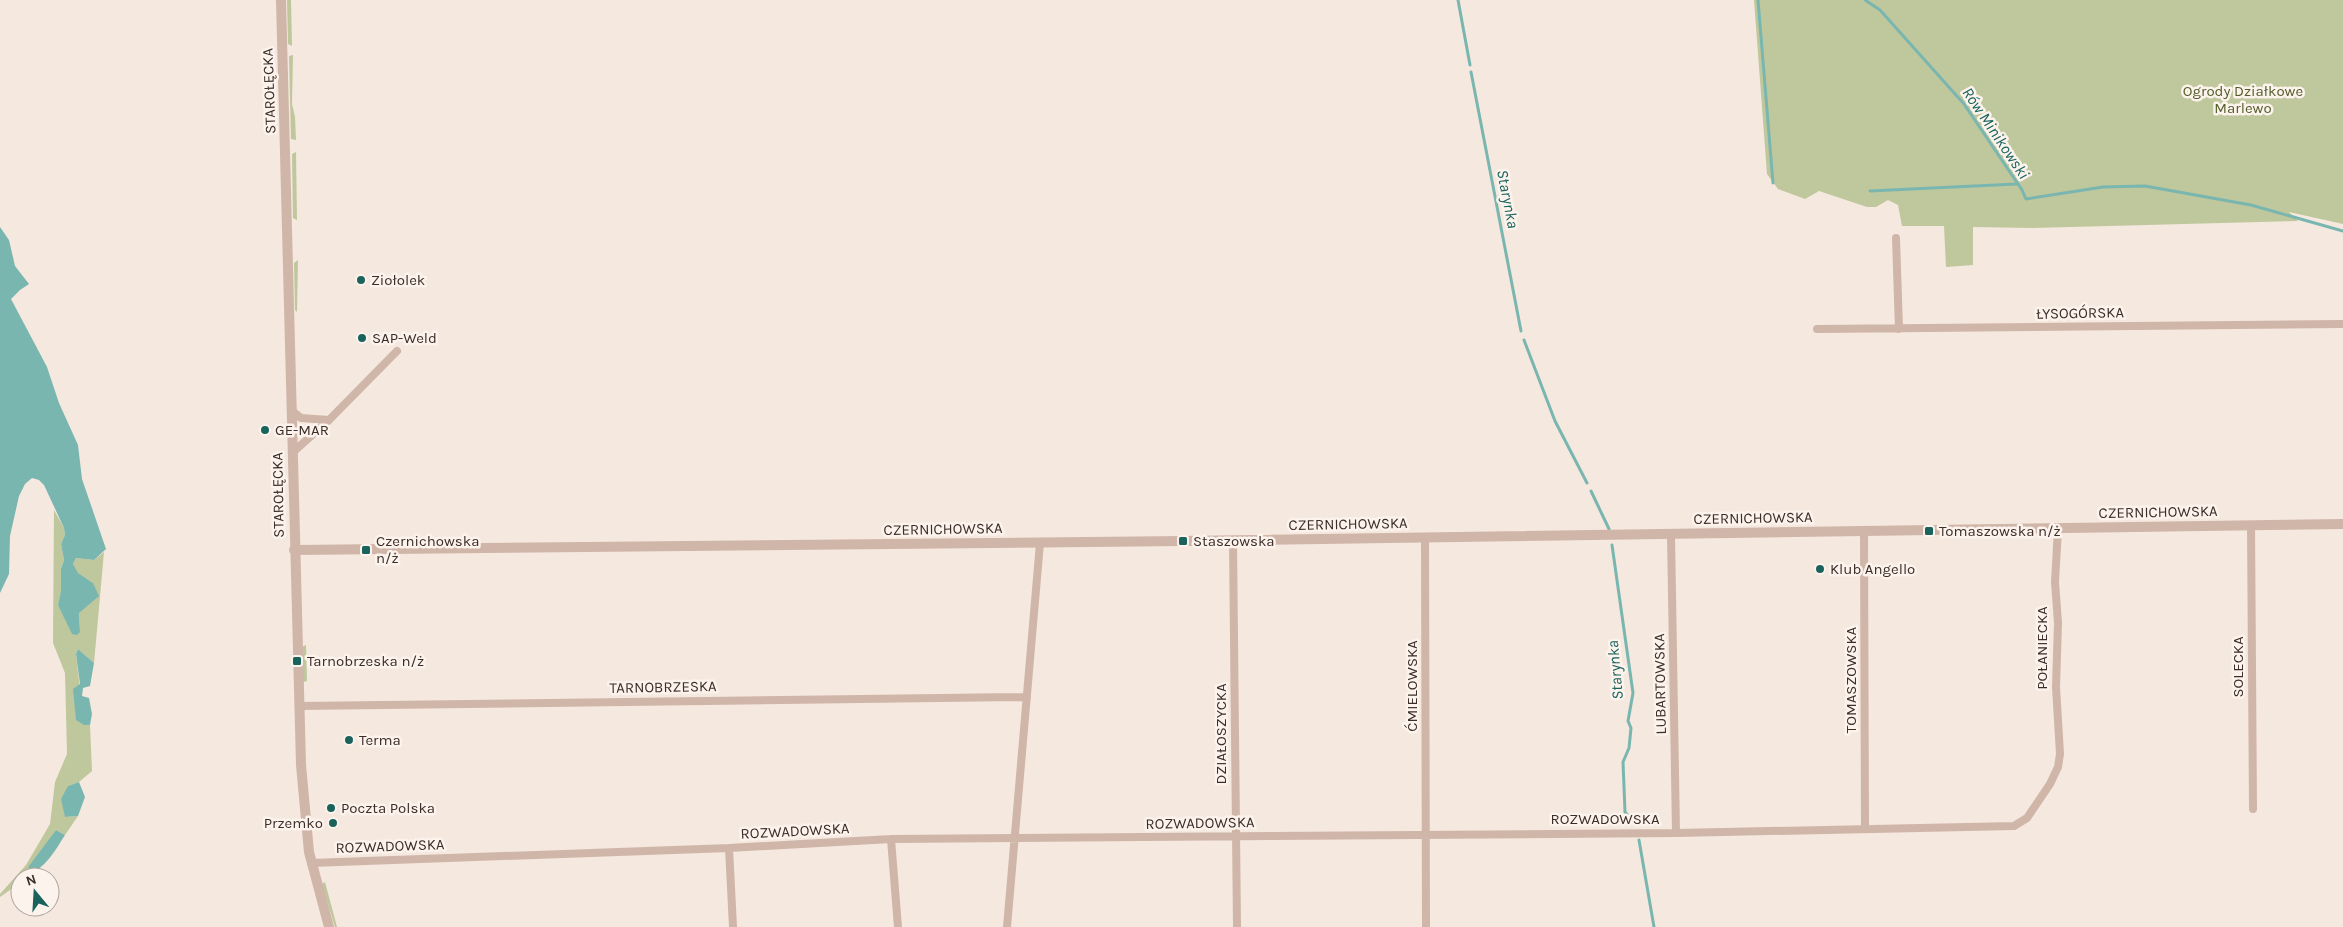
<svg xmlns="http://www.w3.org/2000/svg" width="2343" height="927" font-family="Karla,sans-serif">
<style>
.green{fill:#bfc79d}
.water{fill:#7ab6b0}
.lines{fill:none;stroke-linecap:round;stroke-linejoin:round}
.stream{stroke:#7ab6b0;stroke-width:3}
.minor{stroke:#d0b5a9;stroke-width:8}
.tertiary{stroke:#d0b5a9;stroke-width:10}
.poi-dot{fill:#1a635d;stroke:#fcf3ec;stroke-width:2}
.labels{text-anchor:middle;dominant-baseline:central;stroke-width:5;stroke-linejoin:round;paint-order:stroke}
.street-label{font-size:15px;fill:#3c2d29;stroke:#fcf3ec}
.park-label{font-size:15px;fill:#525d2a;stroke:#fcf3ec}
.poi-label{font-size:15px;fill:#3c2d29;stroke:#fcf3ec;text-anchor:start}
.water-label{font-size:16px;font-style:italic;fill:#1a635d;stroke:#fcf3ec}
</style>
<rect width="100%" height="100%" fill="#f5e8df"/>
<path class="green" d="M287,0H291L292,46L288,44Z
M1754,0H2343V224L2289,212L2298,221L2033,228L1973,227V265L1946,267L1944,226H1902L1898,205L1888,200L1876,207H1867L1819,191L1805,199L1778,189L1767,174Z
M293,55L292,104L295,117L296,140L291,139L289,56Z
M296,152L297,220L293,218L292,154Z
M298,260L297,312L295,310L294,263Z
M54,510L64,528L65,535L61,544L64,560L61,569V592L58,605L80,632L79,613L93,583L77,573L73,564L76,558L94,560L104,552L94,663L78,649L76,654L84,725H90L92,771L79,782L68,786L65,817L78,816L65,835L56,830L27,875L36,872L29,877H20V883L0,897V894L26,865L50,824L55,782L67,754L65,673L53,643Z
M306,645L307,681L303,682L302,647Z
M325,882L337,927H335L322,884Z"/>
<path class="water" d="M0,227L9,240L15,266L29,284L20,290L11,299L47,367L59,403L78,445L82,479L106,549L94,560L76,558L73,564L78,573L93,583L99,596L79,613L80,632L77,635L72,634L58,605L61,591V569L64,560L61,544L65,535L64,528L44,485L39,480L32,478L25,484L19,496L10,536L9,574L0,593Z
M78,649L94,663L90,686L83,688L82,696L89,698L92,714L90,725H84L76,720L73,689L80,684L76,654Z
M79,782L85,797L78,816L65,817L61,799L68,786Z
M56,830L65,835C54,852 46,868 27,875L29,866Z"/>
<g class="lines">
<path class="stream" d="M1458,0L1470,65
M1758,0L1773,183
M1865,0L1880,10L1964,104L2022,190L2026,199L2103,187L2145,186L2251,205L2343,231
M1471,72L1521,331
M1870,191L2016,184
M1524,340L1555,421L1587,483
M1591,491L1609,529
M1612,545L1633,693L1628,721L1631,728L1629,748L1623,762L1625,812L1631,819
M1639,840L1654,927"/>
<path class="minor" d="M1896,238L1899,329
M1817,329L2343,324
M292,411L301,418L329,420
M292,453L329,420L397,351
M2251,525L2253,809
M1864,532L1865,829
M1671,534L1676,833
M1425,538L1426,927
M1233,541L1237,927
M299,706L1027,697
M891,839L898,927
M729,848L733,927
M311,863L729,848L891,839L1676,833L2014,826L2027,818L2050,784L2058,767L2060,754L2056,687L2058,623L2055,582L2058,528
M1007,927L1040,543"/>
<path class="tertiary" d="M281,0L301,765L309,852L329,927
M294,550L1183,541L2343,524"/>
</g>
<g class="poi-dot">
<circle cx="361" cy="280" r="5"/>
<circle cx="362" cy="338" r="5"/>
<circle cx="265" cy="430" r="5"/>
<rect x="1924" y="526" width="10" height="10" rx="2.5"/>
<rect x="1178" y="536" width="10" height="10" rx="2.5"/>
<rect x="361" y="545" width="10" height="10" rx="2.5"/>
<circle cx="1820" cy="569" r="5"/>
<rect x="292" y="656" width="10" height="10" rx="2.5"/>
<circle cx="349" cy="740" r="5"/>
<circle cx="331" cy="808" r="5"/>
<circle cx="333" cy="823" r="5"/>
</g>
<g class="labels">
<g class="street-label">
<text transform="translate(269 91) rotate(-92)">STAROŁĘCKA</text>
<text transform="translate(2080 313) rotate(-1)">ŁYSOGÓRSKA</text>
<text transform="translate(278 495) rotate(-91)">STAROŁĘCKA</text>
<text transform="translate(2158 512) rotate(-1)">CZERNICHOWSKA</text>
<text transform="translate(1753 518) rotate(-1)">CZERNICHOWSKA</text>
<text transform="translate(1348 524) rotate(-1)">CZERNICHOWSKA</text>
<text transform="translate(943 529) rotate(-1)">CZERNICHOWSKA</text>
<text transform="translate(2042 648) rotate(-90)">POŁANIECKA</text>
<text transform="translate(2238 667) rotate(-90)">SOLECKA</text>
<text transform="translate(1851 680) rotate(-90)">TOMASZOWSKA</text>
<text transform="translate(1660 684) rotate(-91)">LUBARTOWSKA</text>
<text transform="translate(1412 686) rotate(-90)">ĆMIELOWSKA</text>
<text transform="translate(663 687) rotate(-1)">TARNOBRZESKA</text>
<text transform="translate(1221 734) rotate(-90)">DZIAŁOSZYCKA</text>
<text x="1605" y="819">ROZWADOWSKA</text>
<text transform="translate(1200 823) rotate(-1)">ROZWADOWSKA</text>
<text transform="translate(795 831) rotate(-3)">ROZWADOWSKA</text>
<text transform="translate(390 846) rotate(-2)">ROZWADOWSKA</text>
</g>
<g class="park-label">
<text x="2243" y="91">Ogrody Działkowe<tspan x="2243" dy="17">Marlewo</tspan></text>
</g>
<g class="poi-label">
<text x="371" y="280">Ziołolek</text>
<text x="372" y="338">SAP-Weld</text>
<text x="275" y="430">GE-MAR</text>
<text x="1939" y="531">Tomaszowska n/ż</text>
<text x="376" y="541">Czernichowska<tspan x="376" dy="17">n/ż</tspan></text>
<text x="1193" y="541">Staszowska</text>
<text x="1830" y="569">Klub Angello</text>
<text x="307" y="661">Tarnobrzeska n/ż</text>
<text x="359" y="740">Terma</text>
<text x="341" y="808">Poczta Polska</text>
<text x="323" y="823" text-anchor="end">Przemko</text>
</g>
<g class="water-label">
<text transform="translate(1996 133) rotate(56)">Rów Minikowski</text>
<text transform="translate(1508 199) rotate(79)">Starynka</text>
<text transform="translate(1615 670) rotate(-95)">Starynka</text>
</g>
</g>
<g transform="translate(35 892) rotate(342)"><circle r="24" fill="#fcf3ec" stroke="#afa49e"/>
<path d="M0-4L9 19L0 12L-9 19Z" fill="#1a635d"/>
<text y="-8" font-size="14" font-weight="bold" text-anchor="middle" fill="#3c2d29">N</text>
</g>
</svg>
